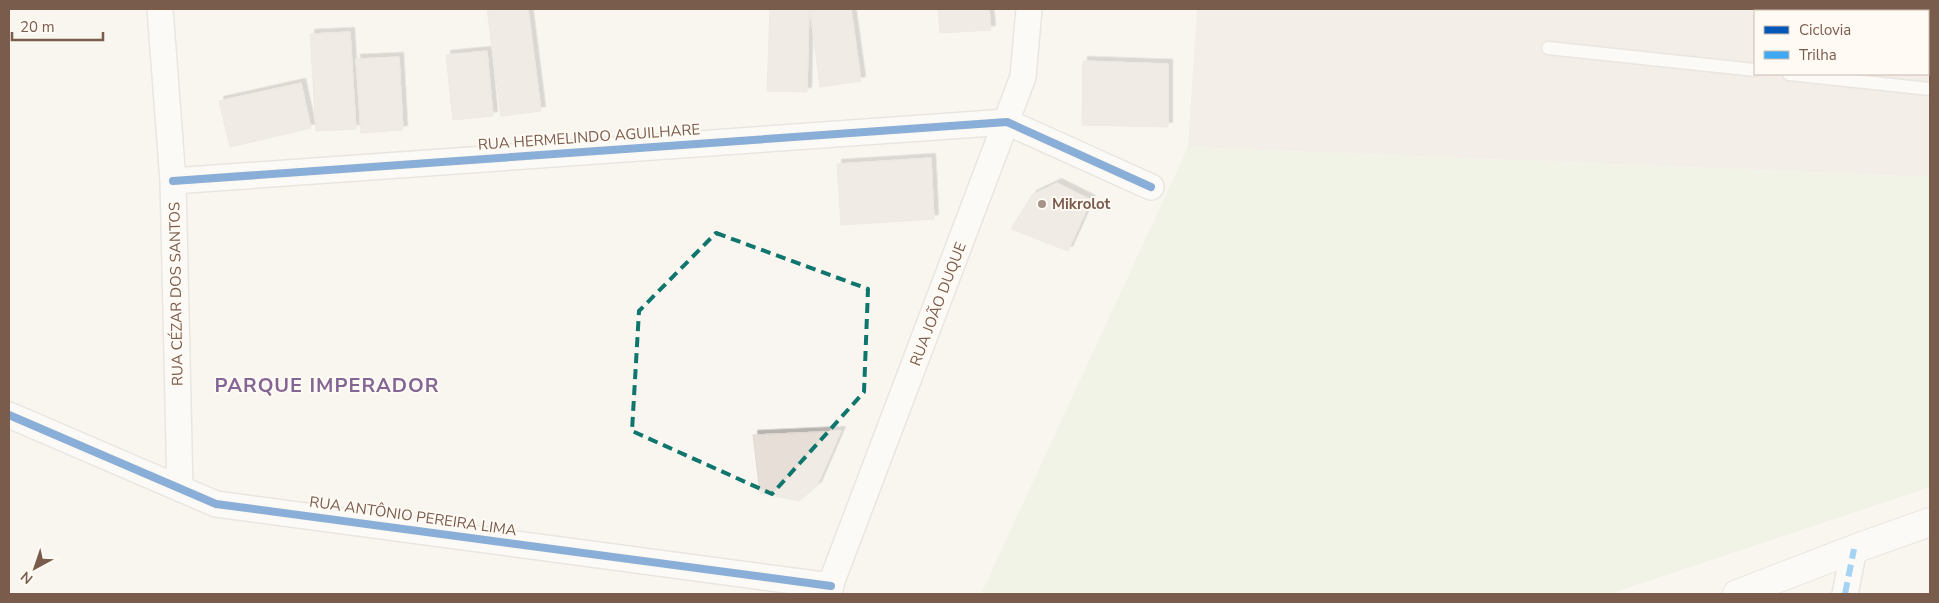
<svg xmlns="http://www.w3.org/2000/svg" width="1939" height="603" font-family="'Nunito Sans',sans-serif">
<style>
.industrial{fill:#ede5e0;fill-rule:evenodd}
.green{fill:#e7f0db}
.building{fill:#e6ded7;stroke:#e2d8d2;filter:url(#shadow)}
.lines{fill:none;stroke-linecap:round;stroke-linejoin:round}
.lane-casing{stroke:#d7d1cb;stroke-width:15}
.street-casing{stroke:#d7d1cb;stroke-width:28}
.secondary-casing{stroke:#d9d2cb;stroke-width:30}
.lane{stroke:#fefefd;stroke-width:12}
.street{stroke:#fefefd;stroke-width:25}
.secondary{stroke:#fefefd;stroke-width:28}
.quiet{stroke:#3fa9f5;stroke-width:6;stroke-dasharray:12 6;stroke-linecap:butt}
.cycleway-casing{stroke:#fffaf3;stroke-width:11}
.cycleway{stroke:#0057b8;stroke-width:8}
.marked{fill:none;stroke:#0f766e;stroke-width:4;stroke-dasharray:10 6;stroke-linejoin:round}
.poi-dot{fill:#a69286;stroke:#fffaf3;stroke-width:2}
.labels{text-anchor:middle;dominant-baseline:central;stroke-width:4;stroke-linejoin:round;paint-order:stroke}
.street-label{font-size:15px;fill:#7a5c4d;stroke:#fffaf3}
.poi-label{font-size:15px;font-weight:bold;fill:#7a5c4d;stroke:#fffaf3;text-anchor:start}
.district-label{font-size:20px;font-weight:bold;letter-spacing:1px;fill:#846695;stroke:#fffaf3}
</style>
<defs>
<filter id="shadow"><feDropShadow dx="4.5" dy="-4.5" stdDeviation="0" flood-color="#0004"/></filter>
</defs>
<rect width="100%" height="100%" fill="#f9f5f0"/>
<path class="industrial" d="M1197,9H1930V177L1188,147ZM1755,11H1928V74H1755Z"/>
<path class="green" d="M1188,147L1930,177V487L1609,594H981Z"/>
<path class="building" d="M487,9H528L541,111L501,116Z
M770,9H809L807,92L767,91Z
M810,9H851L861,81L820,87Z
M938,9H989L991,30L940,33Z
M350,32L356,129L316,131L310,34Z
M487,51L493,116L453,120L446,55Z
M399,57L403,130L361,133L356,59Z
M1083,61L1168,64V127L1082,125Z
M301,83L311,128L230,147L219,101Z
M931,158L934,219L841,225L837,164Z
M1057,183L1091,200L1068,251L1011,229L1032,195Z
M841,431L817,486L799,501L760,493L753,435Z"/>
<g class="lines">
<defs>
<path id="lane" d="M1548,48L1755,70
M1789,74L1930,89"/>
<path id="street" d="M160,9L173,181L180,489
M173,181L1007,122L1151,187
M9,415L216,504L831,586
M827,594L1023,77L1029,9
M1845,594L1854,549"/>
<path id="secondary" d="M1737,594L1854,549L1930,522"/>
</defs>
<use href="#lane" class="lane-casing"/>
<use href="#street" class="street-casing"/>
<use href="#secondary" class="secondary-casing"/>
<use href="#lane" class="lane"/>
<use href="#street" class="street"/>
<use href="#secondary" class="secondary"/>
<path class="quiet" d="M1845,594L1854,549"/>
<defs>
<path id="cycleway" d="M173,181L1007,122L1151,187
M9,415L216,504L831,586"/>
</defs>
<use href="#cycleway" class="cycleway-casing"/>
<use href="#cycleway" class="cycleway"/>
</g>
<path d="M0 0H1939V603H0ZM716,233L868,289L864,392L772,494L632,431L639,311Z" fill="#f9f5f0" fill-opacity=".55" fill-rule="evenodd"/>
<path class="marked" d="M716,233L868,289L864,392L772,494L632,431L639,311Z"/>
<circle class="poi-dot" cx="1042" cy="204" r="5"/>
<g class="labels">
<g class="street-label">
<text transform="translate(589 137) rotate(-4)">RUA HERMELINDO AGUILHARE</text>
<text transform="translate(176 294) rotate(-91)">RUA CÉZAR DOS SANTOS</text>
<text transform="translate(938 304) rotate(-69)">RUA JOÃO DUQUE</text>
<text transform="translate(413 516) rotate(8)">RUA ANTÔNIO PEREIRA LIMA</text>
</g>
<g class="poi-label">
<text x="1052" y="204">Mikrolot</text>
</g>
<g class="district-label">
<text x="327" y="385">PARQUE IMPERADOR</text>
</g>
</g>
<rect width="1939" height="603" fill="none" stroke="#7a5c4d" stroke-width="20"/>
<rect x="1754" y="10" width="175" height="65" fill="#fffaf3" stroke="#cabbb1"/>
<rect x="1764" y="26" width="25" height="8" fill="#0057b8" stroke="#cabbb1"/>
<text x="1799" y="35" font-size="15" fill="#7a5c4d">Ciclovia</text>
<rect x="1764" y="51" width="25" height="8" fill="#3fa9f5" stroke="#cabbb1"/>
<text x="1799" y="60" font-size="15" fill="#7a5c4d">Trilha</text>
<g transform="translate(35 568) rotate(220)" stroke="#fffaf3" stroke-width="4" paint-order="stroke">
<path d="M0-4L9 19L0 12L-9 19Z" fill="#7a5c4d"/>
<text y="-8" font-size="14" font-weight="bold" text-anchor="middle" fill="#7a5c4d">N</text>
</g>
<path d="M12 32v8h91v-8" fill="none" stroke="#7a5c4d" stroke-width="2.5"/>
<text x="20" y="32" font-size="15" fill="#7a5c4d" stroke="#fffaf3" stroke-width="4" paint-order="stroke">20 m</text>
</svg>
